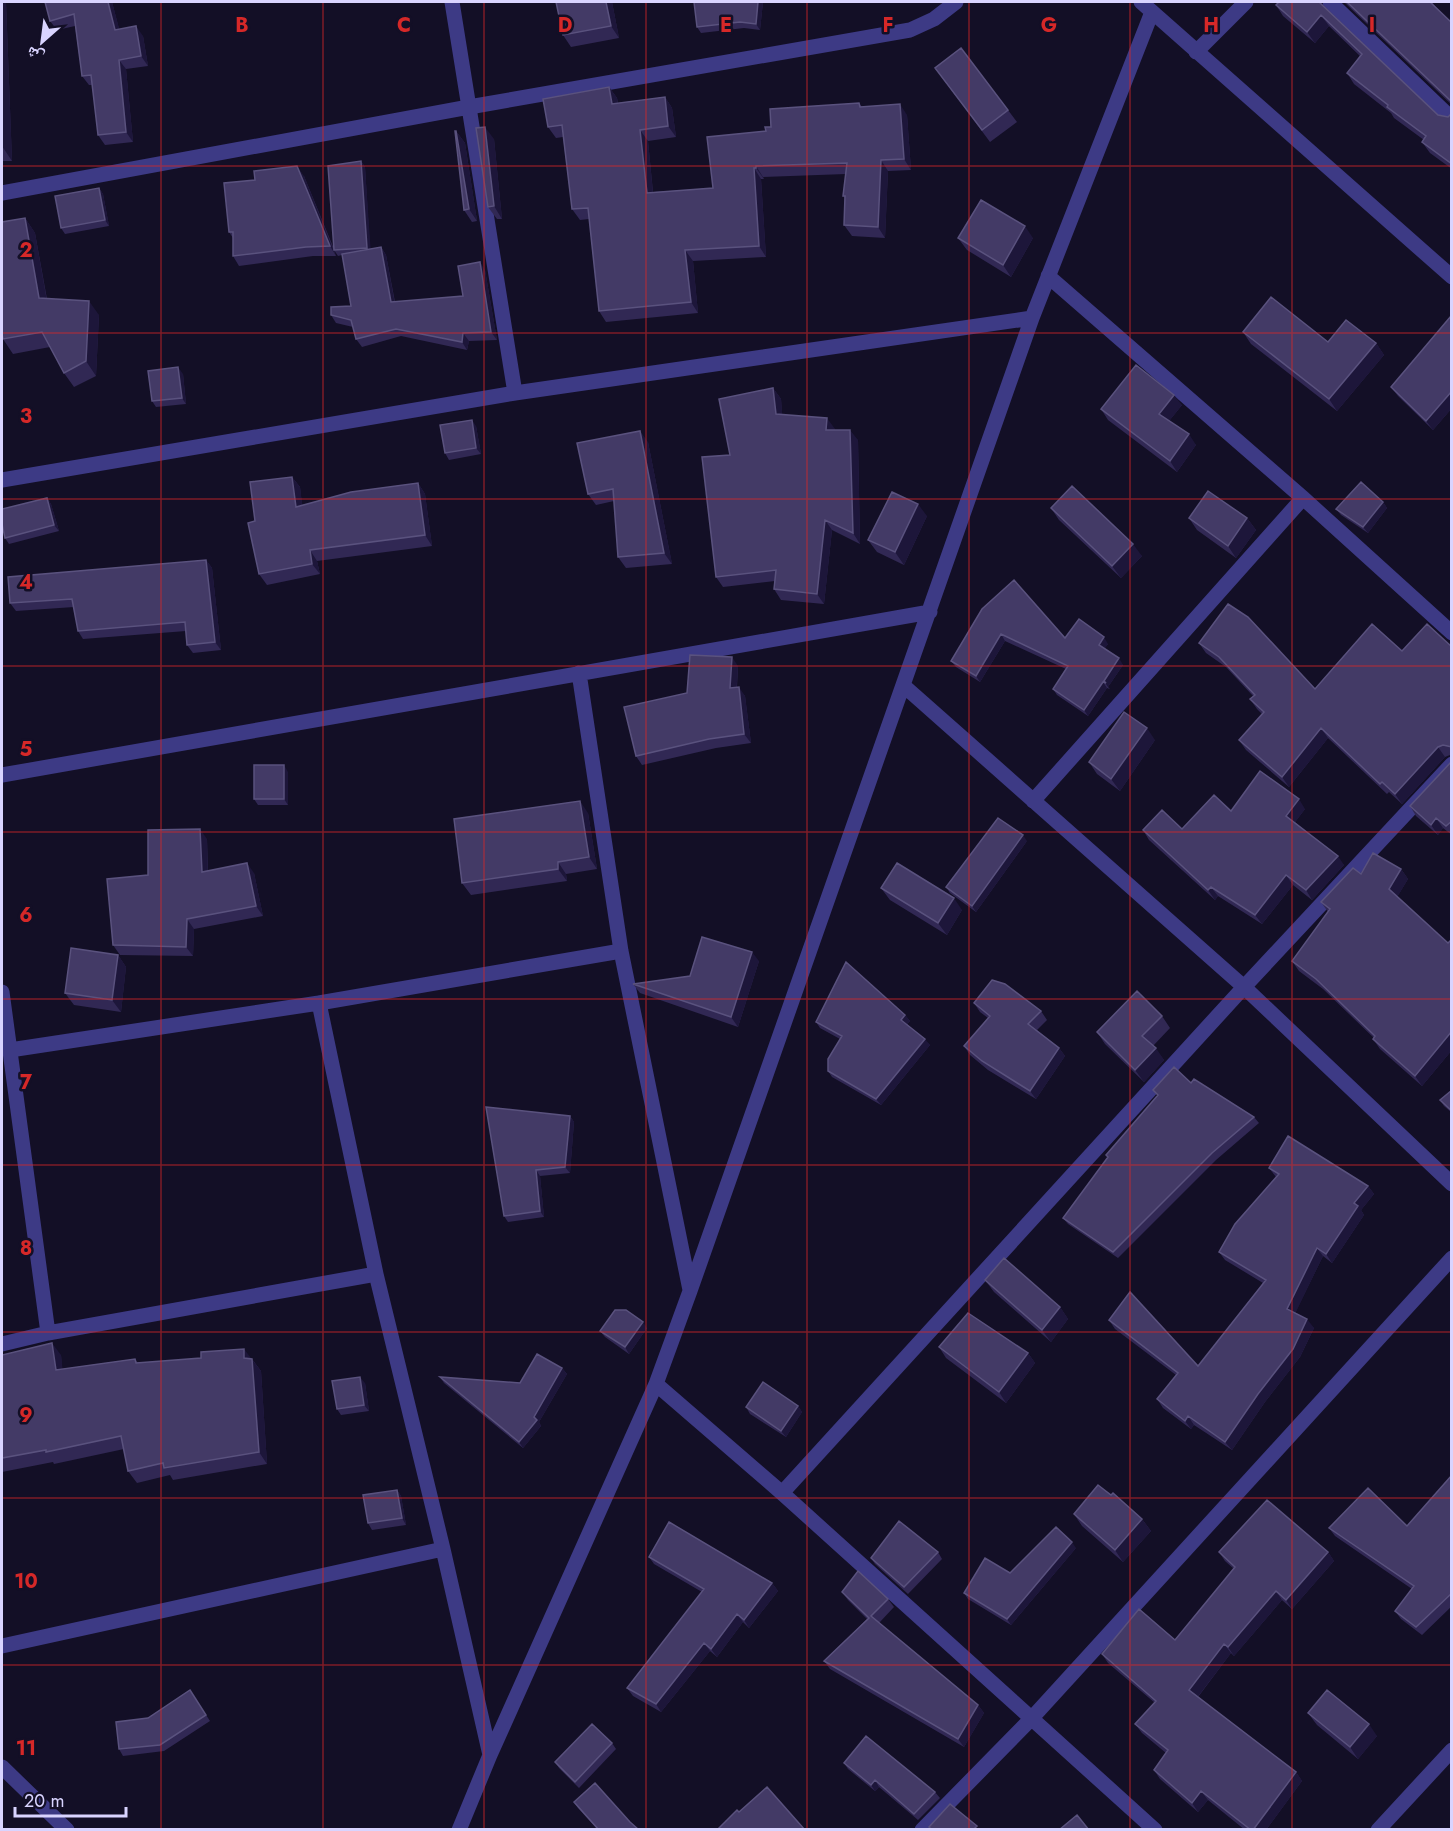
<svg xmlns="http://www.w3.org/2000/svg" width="1453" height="1831" font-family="Jost,'Noto Naskh Arabic',sans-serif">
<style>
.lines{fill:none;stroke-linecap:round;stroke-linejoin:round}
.minor{stroke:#3d3a85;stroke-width:15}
.wall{fill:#312854}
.shaded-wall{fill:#1d163a}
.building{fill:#433a66;stroke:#5a527e;stroke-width:1.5}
.grid{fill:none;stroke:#d62828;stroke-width:1.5;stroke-opacity:0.55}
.grid-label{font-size:20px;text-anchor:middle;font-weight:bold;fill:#d62828;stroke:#130f26;stroke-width:5;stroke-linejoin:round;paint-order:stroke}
</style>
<rect width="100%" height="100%" fill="#130f26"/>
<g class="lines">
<path class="minor" d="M452,2L515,393
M1141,2L1452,277
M1330,2L1452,119
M1196,52L1246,2
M2,193L469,107L910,30L934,19L956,2
M1048,276L1303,498L1452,633
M2,480L515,393L1032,318
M579,673L621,951L690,1290
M904,686L1244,987L1452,1184
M2,775L930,612
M1033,801L1303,498
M2,992L48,1333
M319,1003L621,951
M10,1050L319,1003L376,1274
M2,1344L48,1333L376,1274L443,1549L490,1755
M656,1384L782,1493L1155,1830
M782,1493L1244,987L1452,764
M2,1646L443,1549
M2,1767L67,1830
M459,1830L490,1755L656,1384L690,1291L1032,318L1152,12
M922,1830L1031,1719L1452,1258
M1378,1830L1452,1750"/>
</g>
<path class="wall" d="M2,2H6L12,161H2Z
M45,2H112L119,29L143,36L148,66L126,69L133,142L105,145L98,135L92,85H89L82,76L75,26L57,30L50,21Z
M556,2H612L619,38L571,47L563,35Z
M694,2H763L760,30L744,28L701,33L697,27Z
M1279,2H1321V3L1438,115L1448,117L1452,113V169L1430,153L1422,142L1424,140L1394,118L1391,113L1354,84L1347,73L1360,56L1329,26L1315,43L1283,16L1276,5Z
M1344,2H1432L1436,7L1452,23V105Z
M935,68L1008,110L1017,122L990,142Z
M609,87L617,98L618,103L665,97L672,108L676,137L648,141L653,192L713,188L771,127L859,103L862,107L907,115L911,170L888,171L885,238L852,236L844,225L845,198L843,196L846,174L763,177L764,179H761L766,257L693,261L698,313L606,322L599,311L589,219L580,220L572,209L563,137L556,138L548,127Z
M456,131L465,143L477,221L472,222L464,210Z
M494,139L502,219H497L488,207Z
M361,161L365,167L370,249L381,247L386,255L395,302L463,296L485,270L497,340L469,341L467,350L401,336L362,347L356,339L353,327L336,323L331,315L351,306L342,255L338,256L334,250L336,256H313L239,266L233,256V238L229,232L304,176L334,249Z
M99,188L103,194L109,226L65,234L61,228Z
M25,218L35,233L47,299L99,315L96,376L74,387L64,373L50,347L13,354L3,339Z
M958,238H1033L1011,277L967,250Z
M1451,316L1452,408L1433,430L1398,396L1391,387Z
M1243,332L1328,342L1376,343L1384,355L1337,411L1251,344Z
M183,374L186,404L156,407L152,401Z
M773,388L781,399L782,414L835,429V430L858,440L860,544L832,530L824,604L781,600L774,589L775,581L723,587L716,577L730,455Z
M1182,405L1169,421L1196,445L1177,472L1108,420L1101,409Z
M476,426L481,454L449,460L445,453Z
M648,442L672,564L626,568L618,557L614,501L596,505L588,494Z
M292,477L300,487L302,505L418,483L425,494L432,546L317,561L320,574L267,585L259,574L255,521Z
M47,498L51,504L59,531L9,544L5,538Z
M1383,502L1387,508L1368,533L1341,515L1336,509Z
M1051,508L1142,556L1121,578L1059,520Z
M927,516L904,565L877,552L868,540Z
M1189,518H1247L1256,530L1236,558L1197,530Z
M206,560L212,568L221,650L193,653L187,645L186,631L83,639L78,631L74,607L16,611L10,603Z
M982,609L1065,638L1108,644L1104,649L1123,665L1108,687L1110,689L1107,688L1088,716L1057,695L1053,689L1066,669L1005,641L980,682L956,667L951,661Z
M1199,643L1315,689L1402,651L1452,647V755H1450L1445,757L1402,804L1389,792L1387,794L1328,738L1289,787L1246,750L1239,740L1262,714L1257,709L1250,699L1253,696L1226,667L1206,653Z
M738,666L737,687L745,696L751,743L716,748L642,765L636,756L687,693Z
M1155,740L1120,791L1097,774L1089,762Z
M1452,761V835L1443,828L1438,835L1416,816L1410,806Z
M288,772V805H258L254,799Z
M1305,809L1295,822L1344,865L1312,900L1293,885L1262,924L1218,896L1215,900L1149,840L1143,830L1182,829L1231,811Z
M588,813L597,869L566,874L567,881L471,895L462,883Z
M207,839L208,871L254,873L263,916L194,929L193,956L120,955L113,945L148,875Z
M1027,841L976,912L950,893L946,887Z
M1401,869L1408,879L1397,897L1448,943L1452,939V1050L1422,1086L1380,1049L1373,1039L1374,1038L1323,989L1299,971L1292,961L1328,912L1321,902L1361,874Z
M881,888L962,910L947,935L890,900Z
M118,955L126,967L121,1012L74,1005L65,993Z
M759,961L738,1027L640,993L633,984L690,976Z
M974,1003L1041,1011L1047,1020L1037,1030L1059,1048L1065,1056L1036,1099L988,1070L970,1055L964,1046L988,1018L980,1012Z
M905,1015L910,1021L907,1024L930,1045L881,1105L832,1077L828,1071L840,1039L820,1028L816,1022Z
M1162,1016L1170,1028L1153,1046L1164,1060L1144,1082L1105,1044L1097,1032Z
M1191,1083L1254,1117L1259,1123L1216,1160L1118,1258L1068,1224L1063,1218L1158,1096L1153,1090Z
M1452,1090V1113L1444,1106L1440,1100Z
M570,1116L574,1122L570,1173L540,1176L544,1217L508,1222L504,1216Z
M1269,1168L1368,1186L1374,1194L1361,1210L1364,1215L1332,1263L1323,1256L1295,1313L1314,1328L1300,1357L1265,1402L1232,1450L1194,1425L1191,1429L1163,1408L1157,1399L1176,1375L1115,1329L1109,1320L1198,1366L1263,1283L1225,1260L1219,1252L1276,1177Z
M985,1280L1060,1307L1068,1319L1051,1342L994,1292Z
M647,1328L629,1354L605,1337L600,1331Z
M939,1347L1028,1353L1035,1363L1006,1403L946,1358Z
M2,1355H61L62,1369L135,1359L138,1363L252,1359L261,1371L267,1464L173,1480L170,1475L137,1483L128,1471L124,1449L54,1464L53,1462L2,1472Z
M562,1368L567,1374L539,1422L541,1426L523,1448L444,1383L440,1377L520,1383Z
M365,1383L369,1411L341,1415L337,1409Z
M798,1406L802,1412L786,1437L750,1414L746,1407Z
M1452,1475V1606L1422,1635L1401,1619L1395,1611L1412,1589L1335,1536L1329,1528L1407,1526Z
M397,1490L401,1496L406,1525L372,1530L368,1523Z
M1111,1495L1142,1519L1151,1531L1123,1562L1082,1526L1074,1514Z
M1076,1548L1011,1625L968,1599L964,1593L1010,1573Z
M938,1552L942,1559L908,1594L875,1564L871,1558Z
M1219,1552H1328L1334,1561L1292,1609L1282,1600L1234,1656L1231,1653L1198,1697L1296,1772L1302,1781L1266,1830H1245L1208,1800L1198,1812L1160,1779L1154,1770L1166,1753L1142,1733L1135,1724L1155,1703L1108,1663L1102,1654L1175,1640L1234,1569L1225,1561Z
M649,1557L772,1583L778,1591L749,1628L743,1622L717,1657L710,1651L661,1712L633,1696L627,1688L702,1592L654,1564Z
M842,1592L888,1599L894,1607L879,1623L978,1705L984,1713L964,1747L830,1669L824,1661L867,1619L848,1600Z
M190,1690L210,1721L164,1751L123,1756L119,1749L148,1718Z
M1308,1713L1377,1736L1358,1759L1317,1725Z
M612,1743L616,1749L579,1788L559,1768L555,1762Z
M844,1763L935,1792L940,1798L918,1820L879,1787L875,1791L848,1769Z
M574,1802L630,1822L639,1830H598L578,1808Z"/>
<path class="shaded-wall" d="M2,2H6L12,161L2,146Z
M108,2H112L122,39L115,30Z
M606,2H612L619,38L611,26Z
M758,2H763L760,30L756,24Z
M1321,15L1329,26L1315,43L1307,32Z
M136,26L143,36L148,66L141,56Z
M119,60L126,69L133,142L126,132Z
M609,87L617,98L620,115L612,104Z
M665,97L672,108L676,137L668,126Z
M900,104L907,115L911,170L904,159Z
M485,127L494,139L502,219L494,206Z
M640,130L648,141L654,204L647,193Z
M456,131L465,143L477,221L469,209Z
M881,160L888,171L885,238L878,227Z
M361,161L365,167L371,255L367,248Z
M297,166L304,176L336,256L330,246Z
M756,166L763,177L764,179L756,168Z
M754,168L761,179L766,257L759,246Z
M99,188L103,194L109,226L105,220Z
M25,218L35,233L49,313L39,298Z
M1025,226L1033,238L1011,277L1003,265Z
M381,247L386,255L396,310L391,302Z
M685,250L693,261L698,313L691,302Z
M480,262L485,270L497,340L491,332Z
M89,301L99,315L96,376L86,361Z
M463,333L469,341L467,350L462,342Z
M1376,343L1384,355L1337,411L1329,399Z
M178,367L183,374L186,404L182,398Z
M773,388L781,399L783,424L776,414Z
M1452,391V408L1433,430L1426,421Z
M1174,395L1182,405L1166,425L1159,414Z
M827,418L835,429L834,441L826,430Z
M472,420L476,426L481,454L476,448Z
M850,430L858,440L860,544L853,533Z
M640,431L648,442L672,564L664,553Z
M1189,434L1196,445L1177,472L1170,461Z
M292,477L300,487L304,518L296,507Z
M418,483L425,494L432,546L425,535Z
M47,498L51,504L59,531L54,525Z
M1383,502L1387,508L1368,533L1363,527Z
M918,504L927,516L904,565L895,552Z
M1247,518L1256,530L1236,558L1228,546Z
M825,520L832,530L824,604L817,594Z
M1133,544L1142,556L1121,578L1112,566Z
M310,550L317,561L320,574L312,564Z
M206,560L212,568L221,650L215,642Z
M1001,634L1005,641L980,682L976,676Z
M1104,637L1108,644L1103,651L1099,645Z
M732,657L738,666L736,697L730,688Z
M1119,658L1123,665L1108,687L1104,681Z
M1103,682L1107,688L1088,716L1084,710Z
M739,687L745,696L751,743L744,734Z
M1147,728L1155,740L1120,791L1111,779Z
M1321,728L1328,738L1289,787L1282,777Z
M1438,747L1445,757L1402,804L1395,794Z
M284,765L288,772V805L284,799Z
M1299,799L1305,809L1293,825L1286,816Z
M580,801L588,813L597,869L589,857Z
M1436,818L1443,828L1438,835L1431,825Z
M200,829L207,839L208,882L202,872Z
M1023,835L1027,841L976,912L972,906Z
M1338,856L1344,865L1312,900L1306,890Z
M558,862L566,874L567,881L558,869Z
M247,863L254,873L263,916L256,906Z
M1401,869L1408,879L1396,899L1389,889Z
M1286,875L1293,885L1262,924L1255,915Z
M1211,887L1218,896L1215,900L1208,890Z
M954,898L962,910L947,935L938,923Z
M187,919L194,929L193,956L186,947Z
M752,952L759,961L738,1027L731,1017Z
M118,955L126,967L121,1012L112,1000Z
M905,1015L910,1021L905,1026L901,1020Z
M1452,1031V1050L1422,1086L1415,1076Z
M925,1039L930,1045L881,1105L876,1099Z
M1059,1048L1065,1056L1036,1099L1030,1091Z
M1156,1048L1164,1060L1144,1082L1135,1070Z
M570,1116L574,1122L570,1173L565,1167Z
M536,1170L540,1176L544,1217L540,1211Z
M1368,1186L1374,1194L1361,1210L1364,1215L1332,1263L1326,1254L1354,1203Z
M1317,1248L1323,1256L1293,1318L1287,1309Z
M1060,1307L1068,1319L1051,1342L1042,1330Z
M1307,1319L1314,1328L1300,1357L1265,1402L1232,1450L1225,1442Z
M643,1322L647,1328L629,1354L625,1347Z
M52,1343L61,1355L64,1382L56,1370Z
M244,1349L261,1371L267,1464L259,1452L244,1358Z
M1028,1353L1035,1363L1006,1403L999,1392Z
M562,1368L567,1374L539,1422L541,1426L523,1448L519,1442L534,1417Z
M360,1377L365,1383L369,1411L364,1405Z
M798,1406L802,1412L786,1437L781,1431Z
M1188,1416L1194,1425L1191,1429L1185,1421Z
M397,1490L401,1496L406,1525L402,1518Z
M1142,1519L1151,1531L1123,1562L1115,1550Z
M1072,1542L1076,1548L1011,1625L1007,1619Z
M1328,1552L1334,1561L1292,1609L1286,1600Z
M772,1583L778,1591L749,1628L744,1620Z
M1276,1591L1282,1600L1234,1656L1228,1647Z
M737,1614L743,1622L717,1657L711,1649Z
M704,1643L710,1651L661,1712L656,1704Z
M1224,1644L1231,1653L1196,1699L1189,1690Z
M978,1705L984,1713L964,1747L958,1739Z
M1369,1724L1377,1736L1358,1759L1350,1747Z
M1296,1772L1302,1781L1266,1830H1253Z
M875,1780L879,1787L875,1791L871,1785Z
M1201,1791L1208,1800L1198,1812L1192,1803Z"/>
<path class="building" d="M45,2H108L115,30L136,26L141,56L119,60L126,132L98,135L91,75L82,76L74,14L50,21Z
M556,2H606L611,26L563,35Z
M694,2H758L756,24L740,22L697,27Z
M1279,2H1319L1438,115L1448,117L1452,113V164L1422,142L1426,136L1387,107L1388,105L1347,73L1362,54L1321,15L1307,32L1276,5Z
M1347,2H1430L1452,23V102Z
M961,48L1008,110L982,130L935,68Z
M609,87L612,104L665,97L668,126L640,130L647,193L713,188L707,137L766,131L765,127H771L770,109L859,103L860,107L900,104L904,159L881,160L878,227L844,225L845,196H843L847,163L756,166V168H754L759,246L685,250L691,302L599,311L588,208L572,209L562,125L548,127L543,99Z
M485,127L494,206L488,207L476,128Z
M455,131H456L469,209L464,210Z
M361,161L367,248L334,250L328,166Z
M297,166L330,246L306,247L233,256V232H229L224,183L255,180L254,171Z
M99,188L105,220L61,228L55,196Z
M981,200L1025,226L1003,265L958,238Z
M25,218L39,298L89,301L86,361L64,373L42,332L3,339L2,334V222Z
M381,247L391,302L463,296L458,266L480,262L491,332L463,333L462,342L396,329L356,339L351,320L331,315V307L351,306L342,254Z
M1271,297L1328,342L1346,320L1376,343L1329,399L1243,332Z
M1451,316L1452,391L1426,421L1391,387Z
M1136,365L1174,395L1159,414L1189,434L1170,461L1101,409Z
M178,367L182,398L152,401L148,371Z
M773,388L776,414L827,418L826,430H850L853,533L825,520L817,594L774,589L776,570L716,577L702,457L730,455L719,399Z
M472,420L476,448L445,453L440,425Z
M640,431L664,553L618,557L613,489L588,494L577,443Z
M292,477L296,507L351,492L418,483L425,535L310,550L312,564L259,574L248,523L255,521L250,482Z
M1361,482L1383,502L1363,527L1336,509Z
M1072,486L1133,544L1112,566L1051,508Z
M1208,491L1247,518L1228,546L1189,518Z
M892,492L918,504L895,552L868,540Z
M47,498L54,525L5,538L2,524V509Z
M206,560L215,642L187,645L185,622L78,631L72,599L10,603L8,577Z
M1014,580L1065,638L1079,619L1104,637L1099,645L1119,658L1104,681L1106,683L1103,682L1084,710L1053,689L1068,666L1001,634L976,676L951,661L982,609Z
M1228,604L1248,617L1315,689L1372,624L1402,651L1427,624L1452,647V747L1443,745L1438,747L1395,794L1382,782L1380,784L1321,728L1282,777L1239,740L1264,712L1250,699L1255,695L1219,657L1199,643Z
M690,655L732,657L730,688L739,687L744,734L709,739L636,756L624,707L687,693Z
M1124,712L1147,728L1111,779L1089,762Z
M1452,761V821L1446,826L1436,818L1431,825L1410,806Z
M254,765H284V799H254Z
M1260,771L1299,799L1286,816L1338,856L1306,890L1286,875L1255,915L1211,887L1208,890L1143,830L1162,810L1182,829L1214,795L1231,811Z
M580,801L589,857L558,862V869L462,883L454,819Z
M998,818L1023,835L972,906L946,887Z
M200,829L202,872L247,863L256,906L187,919L186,947L113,945L107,879L148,875V830Z
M1373,853L1401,869L1389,889L1448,943L1452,939V1031L1415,1076L1373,1039L1375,1036L1316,979L1292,961L1330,909L1321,902L1353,868L1361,874Z
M897,863L954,898L938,923L881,888Z
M702,937L752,952L731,1017L633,984L690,976Z
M71,948L118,955L112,1000L65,993Z
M846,962L905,1015L901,1020L925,1039L876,1099L828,1071V1059L842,1036L816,1022Z
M992,980L1005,984L1041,1011L1028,1024L1059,1048L1030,1091L982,1061L964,1046L990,1016L974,1003Z
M1137,991L1162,1016L1142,1036L1156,1048L1135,1070L1097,1032Z
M1174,1067L1191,1083L1194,1079L1254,1117L1212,1153L1113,1252L1063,1218L1108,1157L1106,1155L1158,1095L1153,1090Z
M1452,1090V1111L1440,1100Z
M486,1107L570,1116L565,1167L536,1170L540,1211L504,1216Z
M1288,1136L1368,1186L1354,1203L1358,1206L1326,1254L1317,1248L1287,1309L1307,1319L1293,1349L1258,1394L1225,1442L1188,1416L1185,1421L1157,1399L1178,1373L1109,1320L1130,1292L1198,1366L1266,1280L1219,1252L1235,1224L1279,1174L1269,1168Z
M1004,1258L1060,1307L1042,1330L985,1280Z
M615,1310H626L643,1322L625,1347L600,1331Z
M968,1313L1028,1353L999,1392L939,1347Z
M52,1343L56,1370L135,1359L136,1363L201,1358V1352L244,1349V1358L252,1359L259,1452L164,1468L163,1463L128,1471L121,1436L46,1452V1450L2,1458V1355Z
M537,1354L562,1368L534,1417L537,1420L519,1442L440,1377L520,1383Z
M360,1377L364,1405L337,1409L332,1381Z
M763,1382L798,1406L781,1431L746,1407Z
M1452,1475V1593L1416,1627L1395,1611L1414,1586L1329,1528L1368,1488L1407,1526Z
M1098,1485L1111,1495L1113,1493L1142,1519L1115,1550L1074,1514Z
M397,1490L402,1518L368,1523L363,1495Z
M1267,1500L1328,1552L1286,1600L1276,1591L1228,1647L1224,1644L1189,1690L1296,1772L1253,1830H1251L1201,1791L1192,1803L1154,1770L1168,1750L1135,1724L1156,1701L1102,1654L1139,1609L1175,1640L1235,1567L1219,1552Z
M899,1521L938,1552L904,1587L871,1558Z
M669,1522L772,1583L744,1620L737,1614L711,1649L704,1643L656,1704L627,1688L704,1589L649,1557Z
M1056,1527L1072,1542L1007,1619L964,1593L985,1558L1010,1573Z
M858,1571L888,1599L871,1616L978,1705L958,1739L824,1661L869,1618L842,1592Z
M190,1690L206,1715L160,1745L119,1749L116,1722L148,1718Z
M1327,1690L1369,1724L1350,1747L1308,1713Z
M592,1724L612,1743L575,1782L555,1762Z
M866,1736L935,1792L914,1814L875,1780L871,1785L844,1763Z
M595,1783L630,1822L639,1830H599L574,1802Z
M767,1787L805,1830H717L737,1810L739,1812Z
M950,1804L977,1826L973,1830H929L930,1828L929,1827Z
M1077,1815L1089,1830H1059Z"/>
<path class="grid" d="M161,2V1830M323,2V1830M484,2V1830M646,2V1830M807,2V1830M969,2V1830M1130,2V1830M1292,2V1830M2,166H1452M2,333H1452M2,499H1452M2,666H1452M2,832H1452M2,999H1452M2,1165H1452M2,1332H1452M2,1498H1452M2,1665H1452"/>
<g class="grid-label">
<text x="242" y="32">B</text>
<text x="404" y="32">C</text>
<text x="565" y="32">D</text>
<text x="726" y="32">E</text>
<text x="888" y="32">F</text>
<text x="1049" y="32">G</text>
<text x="1211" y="32">H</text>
<text x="1372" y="32">I</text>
<text x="26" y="257">2</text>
<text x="26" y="423">3</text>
<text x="26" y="589">4</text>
<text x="26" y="756">5</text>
<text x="26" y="922">6</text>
<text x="26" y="1089">7</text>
<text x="26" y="1255">8</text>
<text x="26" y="1422">9</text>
<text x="26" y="1588">10</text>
<text x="26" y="1755">11</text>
</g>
<rect width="1453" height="1831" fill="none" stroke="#d9d4ff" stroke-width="6"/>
<g transform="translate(42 42) rotate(208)" stroke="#130f26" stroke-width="4.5" paint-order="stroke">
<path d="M0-4.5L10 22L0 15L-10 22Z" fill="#d9d4ff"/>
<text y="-9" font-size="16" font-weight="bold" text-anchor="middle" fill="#d9d4ff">ش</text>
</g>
<path d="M15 1807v9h111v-9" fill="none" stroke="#d9d4ff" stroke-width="3"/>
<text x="24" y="1807" font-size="18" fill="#d9d4ff" stroke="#130f26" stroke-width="4.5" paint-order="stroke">20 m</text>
</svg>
